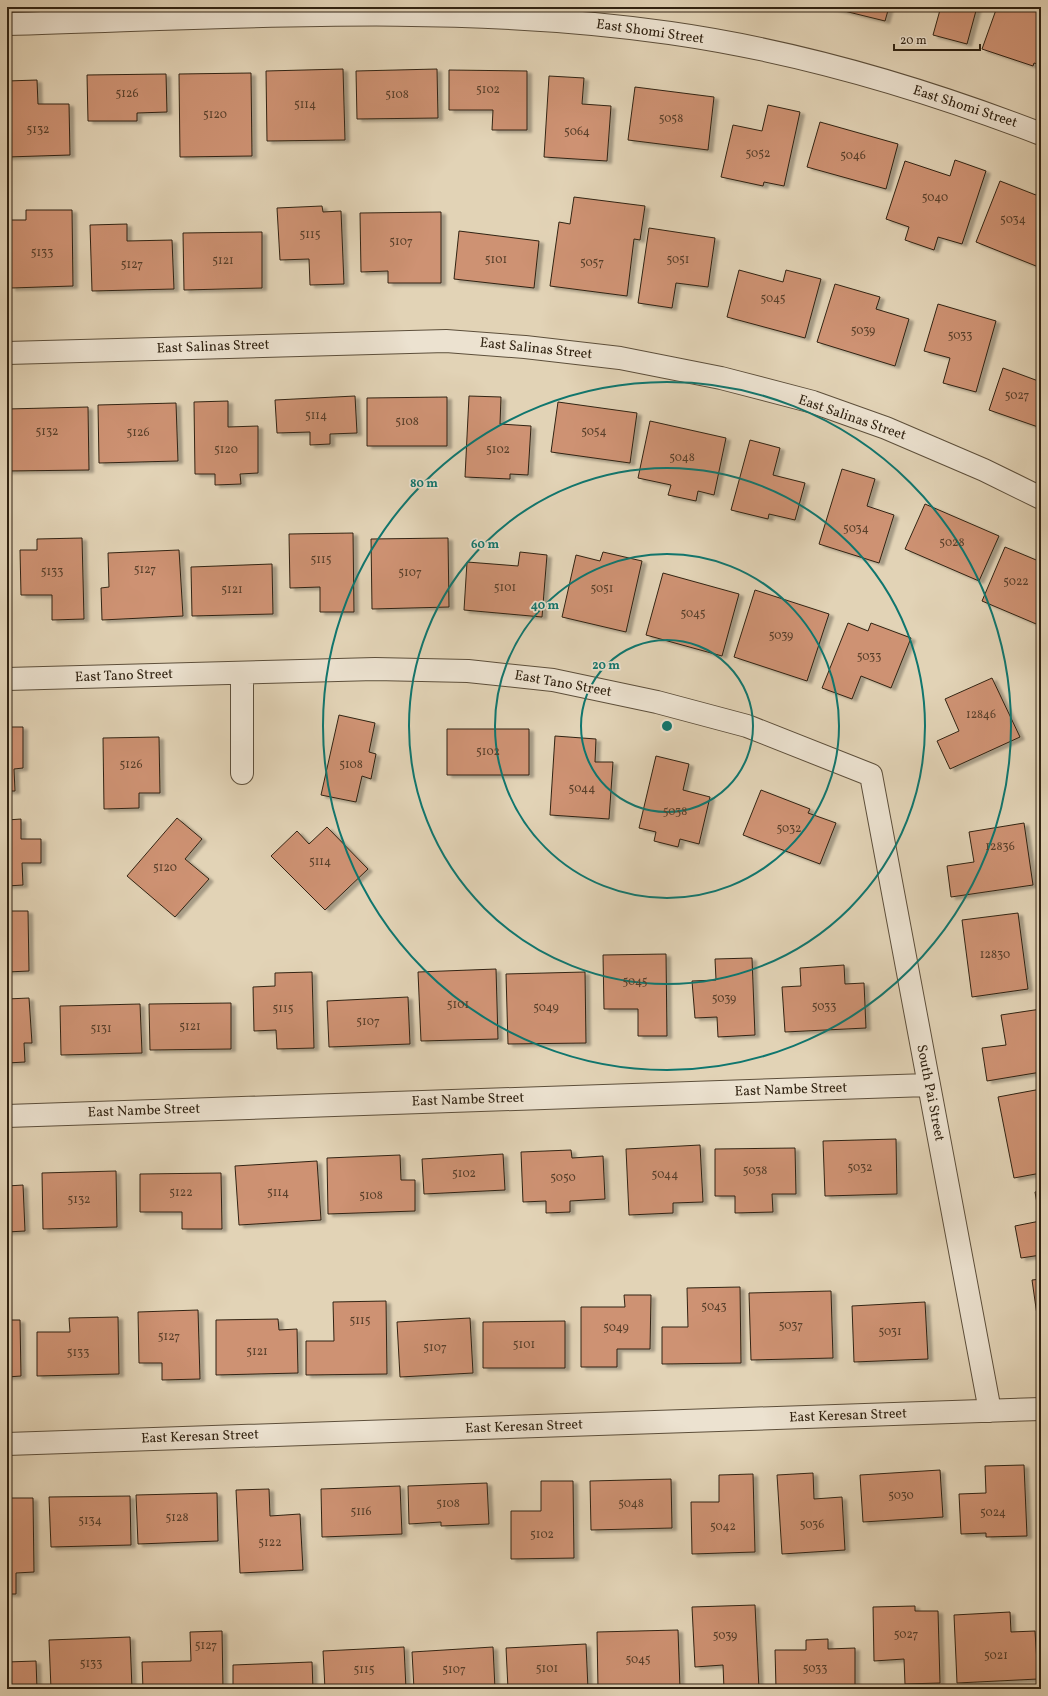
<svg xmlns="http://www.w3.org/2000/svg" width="1048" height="1696" font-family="Vollkorn,serif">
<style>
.building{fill:#ce9273;stroke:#312312;filter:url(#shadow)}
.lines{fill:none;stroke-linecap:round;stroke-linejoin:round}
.minor-casing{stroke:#5d4f3b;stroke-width:24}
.minor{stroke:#ece2d0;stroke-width:22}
.ring{fill:none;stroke:#0f766e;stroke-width:2}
.labels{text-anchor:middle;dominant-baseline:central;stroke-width:3.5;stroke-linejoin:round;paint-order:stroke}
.number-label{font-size:12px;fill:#583f2a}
.street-label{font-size:14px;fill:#312312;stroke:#ece2d0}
.centre{fill:#0f766e;stroke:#ece2d0;stroke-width:2}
.ring-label{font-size:12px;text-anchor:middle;font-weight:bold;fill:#0f766e;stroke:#ece2d0;stroke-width:3.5;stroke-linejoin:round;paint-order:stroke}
</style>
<defs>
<filter id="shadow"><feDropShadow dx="4.5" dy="2.5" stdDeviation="1" flood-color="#0004"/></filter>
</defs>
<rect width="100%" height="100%" fill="#e2d3b6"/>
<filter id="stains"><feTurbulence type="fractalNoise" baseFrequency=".005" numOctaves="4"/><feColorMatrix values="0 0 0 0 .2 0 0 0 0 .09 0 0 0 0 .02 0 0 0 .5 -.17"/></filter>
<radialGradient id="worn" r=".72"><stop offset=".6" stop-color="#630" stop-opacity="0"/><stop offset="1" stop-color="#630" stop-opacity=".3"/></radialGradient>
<path class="building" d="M828,7H889L885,21Z
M930,7H977L967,44L933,35L940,10Z
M997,7H1041V65L1034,63L1033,66L982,49Z
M343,69L345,140L267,141L266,71Z
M437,69L438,118L357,119L356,71Z
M449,70L527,71V130H492L493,110H449Z
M251,73L252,156L180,157L179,74Z
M166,74L167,112L137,113V121H88L87,75Z
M549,76L584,78L582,104L611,106L607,161L544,157Z
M37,80L38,104H69L70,155L7,157V81Z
M635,87L714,97L708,150L628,140Z
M768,105L800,112L784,186L764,182L763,186L721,177L733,125L762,131Z
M820,122L898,144L886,189L807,167Z
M955,160L986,171L962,244L938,237L934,250L905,240L909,227L886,219L905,161L950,176Z
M1000,181L1041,197V268L976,242Z
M574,197L645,206L640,240L634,239L627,296L550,286L559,222L570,224Z
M322,206L323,212L341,211L344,284L310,285L309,259L280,260L277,208Z
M26,210H72L73,286L11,288L10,220H26Z
M441,212V283H388V271L361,272L360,213Z
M127,224V241L172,240L174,289L92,291L90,225Z
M649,228L715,238L708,287L676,283L672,308L638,303Z
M459,231L539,241L534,288L454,279Z
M262,232V288L184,290L183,233Z
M739,270L783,282L786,270L821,279L805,338L727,317Z
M835,284L880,297L876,309L909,319L895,366L817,342Z
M938,304L996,321L976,392L943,383L950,358L924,351Z
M1003,368L1041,382V428L989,410Z
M355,396L357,433L330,434V444L310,445V432L277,433L275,400Z
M469,396L501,397L500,424L531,426L528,475L510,474V479L465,477Z
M447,397V446H367V398Z
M228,401V427L258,426V473L240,474L241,484L215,485V474H195L194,402Z
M558,402L637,413L630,463L551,452Z
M176,403L178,461L99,463L98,405Z
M88,407L89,470L7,471V409Z
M650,421L726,438L714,495L698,491L696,501L668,495L671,485L638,478Z
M750,440L780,448L773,475L805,483L795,520L769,514L768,519L731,510Z
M842,469L875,479L867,506L894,515L879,563L819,544Z
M925,504L999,536L979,581L905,549Z
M353,533L354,612H320V587L290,588L289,534Z
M82,538L84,619L52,620V595H21L20,550H37V539Z
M448,538L449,607L372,609L371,539Z
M1005,547L1041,562V626L982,601Z
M179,550L183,616L102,620L101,588L109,587L108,553Z
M520,552L547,555L542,617L464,610L467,562L518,566Z
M603,552L642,561L626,632L562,617L576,555L600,561Z
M272,564L273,614L192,616L191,567Z
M663,573L739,594L722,656L646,635Z
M755,590L829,614L807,681L734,657Z
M848,623L868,631L871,623L911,638L891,688L861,676L852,699L822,688Z
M992,678L1020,737L950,769L937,741L959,731L945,699Z
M339,715L375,723L369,752L376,754L371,779L362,776L356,802L321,795Z
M7,727H23V768L14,769L15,791H7Z
M447,729H529V775H447Z
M555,736L596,739L595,762H613L609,819L550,815Z
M159,737L160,793H139V808L104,809L103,738Z
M656,756L689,764L683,790L710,797L699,844L680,839L678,847L654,841L656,832L639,828Z
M761,790L810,809L808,813L836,823L820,864L743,835Z
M177,818L202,839L185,859L209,879L175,917L127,876Z
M21,819V839H41V863H22L23,885L7,886V820Z
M1024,823L1033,885L951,897L947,866L974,862L969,832Z
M327,827L368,869L325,910L271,856L297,831L309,844Z
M7,911H28L29,971L7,972Z
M1018,913L1028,989L972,997L962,920Z
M666,954L667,1036H638V1009H604L603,955Z
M752,958L755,1035L718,1037L717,1017L695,1018L692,981L716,980L715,959Z
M844,965L845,984L864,983L866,1028L785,1032L782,987L801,986L800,968Z
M496,969L498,1039L421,1041L418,972Z
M312,972L314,1048L277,1049L276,1030L254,1031L253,987L275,986V973Z
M585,972L586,1043L508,1044L506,974Z
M408,997L410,1044L329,1047L327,1001Z
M29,998L32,1043H24L25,1062L7,1063V999Z
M231,1003V1049L150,1050L149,1004Z
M140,1004L142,1053L61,1055L60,1006Z
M1041,1009V1072L987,1081L982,1048L1006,1045L1001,1015Z
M1041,1089V1173L1014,1178L998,1097Z
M896,1139L897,1194L825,1196L823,1141Z
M700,1145L703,1202L673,1203V1213L629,1215L626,1149Z
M795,1148L796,1194H772L773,1212L735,1213V1196H715V1149Z
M571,1150L572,1158L603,1156L605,1199L570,1201V1212L546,1213V1201L523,1202L521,1152Z
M503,1154L505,1190L424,1194L422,1159Z
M400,1155L401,1180H415V1211L328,1214L327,1158Z
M317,1161L321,1220L239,1225L235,1166Z
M116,1171L117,1227L43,1229L42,1173Z
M221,1173L222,1229H182V1212H140V1174Z
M23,1185L25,1231L7,1232V1186Z
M1041,1191V1255L1021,1258L1015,1226L1040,1221L1035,1192Z
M1041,1279V1343L1032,1280Z
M740,1287L741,1363L662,1364V1327H688L687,1288Z
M831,1291L833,1358L751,1360L749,1293Z
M624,1295H651L650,1349H617V1367H581V1307H625Z
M386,1301L387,1374L306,1375V1341H334L333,1302Z
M925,1302L928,1359L854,1362L852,1306Z
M198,1310L200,1379L162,1380V1363H139L138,1312Z
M118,1317L119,1374L37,1376V1332H70L69,1318Z
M470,1318L473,1373L400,1377L397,1322Z
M278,1319L279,1330L297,1329L298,1373L216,1375V1320Z
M7,1320H20L21,1376L7,1377Z
M565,1321V1368H483V1322Z
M1024,1465L1027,1536L986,1537V1533L961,1534L959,1494L986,1493L985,1466Z
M940,1470L943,1517L863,1522L860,1475Z
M813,1473L814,1499L842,1497L845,1550L782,1554L777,1475Z
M753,1474L755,1552L692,1554L691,1502H719V1475Z
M671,1479L672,1528L591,1530L590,1481Z
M541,1481H573L574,1558L511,1559V1511H541Z
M487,1483L489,1524L441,1526V1522L409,1524L408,1486Z
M400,1486L402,1534L322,1537L321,1489Z
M269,1489L270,1516L300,1514L303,1570L240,1573L236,1490Z
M217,1493L218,1541L138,1544L136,1495Z
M130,1496L131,1545L51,1547L49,1497Z
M7,1498H33L34,1572L16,1573V1594H7Z
M755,1605L759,1689H724L723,1665L695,1667L692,1607Z
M915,1606V1611H938L940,1683L905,1684L904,1659L874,1661L873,1607Z
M1010,1612L1011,1632L1035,1631L1038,1679L957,1683L954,1615Z
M678,1630L680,1689H598L597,1632Z
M222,1631L223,1689H143L142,1662L191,1661L190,1632Z
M130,1637L132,1689H51L49,1640Z
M828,1639V1649L855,1648V1687L776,1688L775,1650H806V1640Z
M586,1644L588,1689H508L506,1648Z
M404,1647L406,1689H325L323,1651Z
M493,1647L495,1689H414L412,1652Z
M36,1661L37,1689H7V1662Z
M312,1662L313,1689H233V1665Z"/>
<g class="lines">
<defs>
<path id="minor" d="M7,24C228,18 451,2 670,33C796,51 922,88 1041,134
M7,353L446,341L525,347L620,358L721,378L813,402L886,428L984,470L1041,498
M242,673V773
M7,679L375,669L468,671L553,680L657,702L747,726L871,775L990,1411
M7,1116L928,1085
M7,1444L1041,1409"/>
</defs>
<use href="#minor" class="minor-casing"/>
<use href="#minor" class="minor"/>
</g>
<g class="ring">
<circle cx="667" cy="726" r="86"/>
<circle cx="667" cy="726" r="172"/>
<circle cx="667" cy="726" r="258"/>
<circle cx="667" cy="726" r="344"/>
</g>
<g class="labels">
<g class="number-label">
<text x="488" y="90">5102</text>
<text x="127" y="94">5126</text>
<text x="397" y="95">5108</text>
<text x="305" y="105">5114</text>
<text x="215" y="115">5120</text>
<text x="671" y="119">5058</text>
<text x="38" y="130">5132</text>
<text x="577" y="132">5064</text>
<text x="758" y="154">5052</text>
<text x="853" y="156">5046</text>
<text x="935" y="198">5040</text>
<text x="1013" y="220">5034</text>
<text x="310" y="235">5115</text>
<text x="401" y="242">5107</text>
<text x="42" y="253">5133</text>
<text x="496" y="260">5101</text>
<text x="678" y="260">5051</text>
<text x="223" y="261">5121</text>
<text x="592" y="263">5057</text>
<text x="132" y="265">5127</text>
<text x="773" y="299">5045</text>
<text x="863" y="331">5039</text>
<text x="960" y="336">5033</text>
<text x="1017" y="396">5027</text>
<text x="316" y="416">5114</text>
<text x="407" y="422">5108</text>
<text x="47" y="432">5132</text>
<text x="594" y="432">5054</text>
<text x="138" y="433">5126</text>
<text x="226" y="450">5120</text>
<text x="498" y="450">5102</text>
<text x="682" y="458">5048</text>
<text x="856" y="529">5034</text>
<text x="952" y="543">5028</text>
<text x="321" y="560">5115</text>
<text x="145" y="570">5127</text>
<text x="52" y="572">5133</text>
<text x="410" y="573">5107</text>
<text x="1016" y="582">5022</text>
<text x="505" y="588">5101</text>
<text x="602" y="589">5051</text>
<text x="232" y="590">5121</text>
<text x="693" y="614">5045</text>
<text x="781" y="636">5039</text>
<text x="869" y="657">5033</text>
<text x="981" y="715">12846</text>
<text x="488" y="752">5102</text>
<text x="131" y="765">5126</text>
<text x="351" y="765">5108</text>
<text x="582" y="789">5044</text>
<text x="675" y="812">5038</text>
<text x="789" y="829">5032</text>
<text x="1000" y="847">12836</text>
<text x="320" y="862">5114</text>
<text x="165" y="868">5120</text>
<text x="995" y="955">12830</text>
<text x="635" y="982">5045</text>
<text x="724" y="999">5039</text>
<text x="458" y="1005">5101</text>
<text x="824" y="1007">5033</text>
<text x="546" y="1008">5049</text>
<text x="283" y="1009">5115</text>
<text x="368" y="1022">5107</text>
<text x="190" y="1027">5121</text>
<text x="101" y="1029">5131</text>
<text x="860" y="1168">5032</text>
<text x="755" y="1171">5038</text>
<text x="464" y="1174">5102</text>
<text x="665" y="1175">5044</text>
<text x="563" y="1178">5050</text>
<text x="181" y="1193">5122</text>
<text x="278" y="1193">5114</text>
<text x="371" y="1196">5108</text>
<text x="79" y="1200">5132</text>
<text x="714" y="1307">5043</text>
<text x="360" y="1321">5115</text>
<text x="791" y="1326">5037</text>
<text x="616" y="1328">5049</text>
<text x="890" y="1332">5031</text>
<text x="169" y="1337">5127</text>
<text x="524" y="1345">5101</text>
<text x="435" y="1348">5107</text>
<text x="257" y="1352">5121</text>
<text x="78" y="1353">5133</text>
<text x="901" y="1496">5030</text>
<text x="448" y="1504">5108</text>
<text x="631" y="1504">5048</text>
<text x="361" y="1512">5116</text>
<text x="993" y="1513">5024</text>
<text x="177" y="1518">5128</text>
<text x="90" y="1521">5134</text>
<text x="812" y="1525">5036</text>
<text x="723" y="1527">5042</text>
<text x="542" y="1535">5102</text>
<text x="270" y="1543">5122</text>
<text x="906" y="1635">5027</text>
<text x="725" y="1636">5039</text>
<text x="206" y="1646">5127</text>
<text x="996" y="1656">5021</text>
<text x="638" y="1660">5045</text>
<text x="91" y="1664">5133</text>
<text x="547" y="1669">5101</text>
<text x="815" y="1669">5033</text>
<text x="364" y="1670">5115</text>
<text x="454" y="1670">5107</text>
</g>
<g class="street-label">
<text transform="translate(650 32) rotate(8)">East Shomi Street</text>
<text transform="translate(965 107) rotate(18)">East Shomi Street</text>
<text transform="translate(213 347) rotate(-2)">East Salinas Street</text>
<text transform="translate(536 349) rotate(6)">East Salinas Street</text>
<text transform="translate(852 418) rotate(19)">East Salinas Street</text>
<text transform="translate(124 676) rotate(-2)">East Tano Street</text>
<text transform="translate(563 684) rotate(10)">East Tano Street</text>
<text transform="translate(791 1090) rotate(-2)">East Nambe Street</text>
<text transform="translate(930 1093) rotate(79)">South Pai Street</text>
<text transform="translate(468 1100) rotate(-2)">East Nambe Street</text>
<text transform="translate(144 1111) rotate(-2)">East Nambe Street</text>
<text transform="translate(848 1416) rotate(-2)">East Keresan Street</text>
<text transform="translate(524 1427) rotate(-2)">East Keresan Street</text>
<text transform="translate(200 1437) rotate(-2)">East Keresan Street</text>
</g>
</g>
<circle cx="667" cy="726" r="6" class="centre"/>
<g class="ring-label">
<text x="424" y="487">80 m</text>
<text x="485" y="548">60 m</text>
<text x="545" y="609">40 m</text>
<text x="606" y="669">20 m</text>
</g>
<rect width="1048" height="1696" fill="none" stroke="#e2d3b6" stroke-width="24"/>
<rect x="8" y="8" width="1032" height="1680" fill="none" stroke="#312312" stroke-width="2"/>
<rect x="12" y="12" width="1024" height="1672" fill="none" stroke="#312312"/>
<path d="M894 44v6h86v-6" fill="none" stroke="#312312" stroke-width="2"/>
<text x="900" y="44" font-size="12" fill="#312312" stroke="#ece2d0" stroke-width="3" paint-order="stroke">20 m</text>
<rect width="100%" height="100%" filter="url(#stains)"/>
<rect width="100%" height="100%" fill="url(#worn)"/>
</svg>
